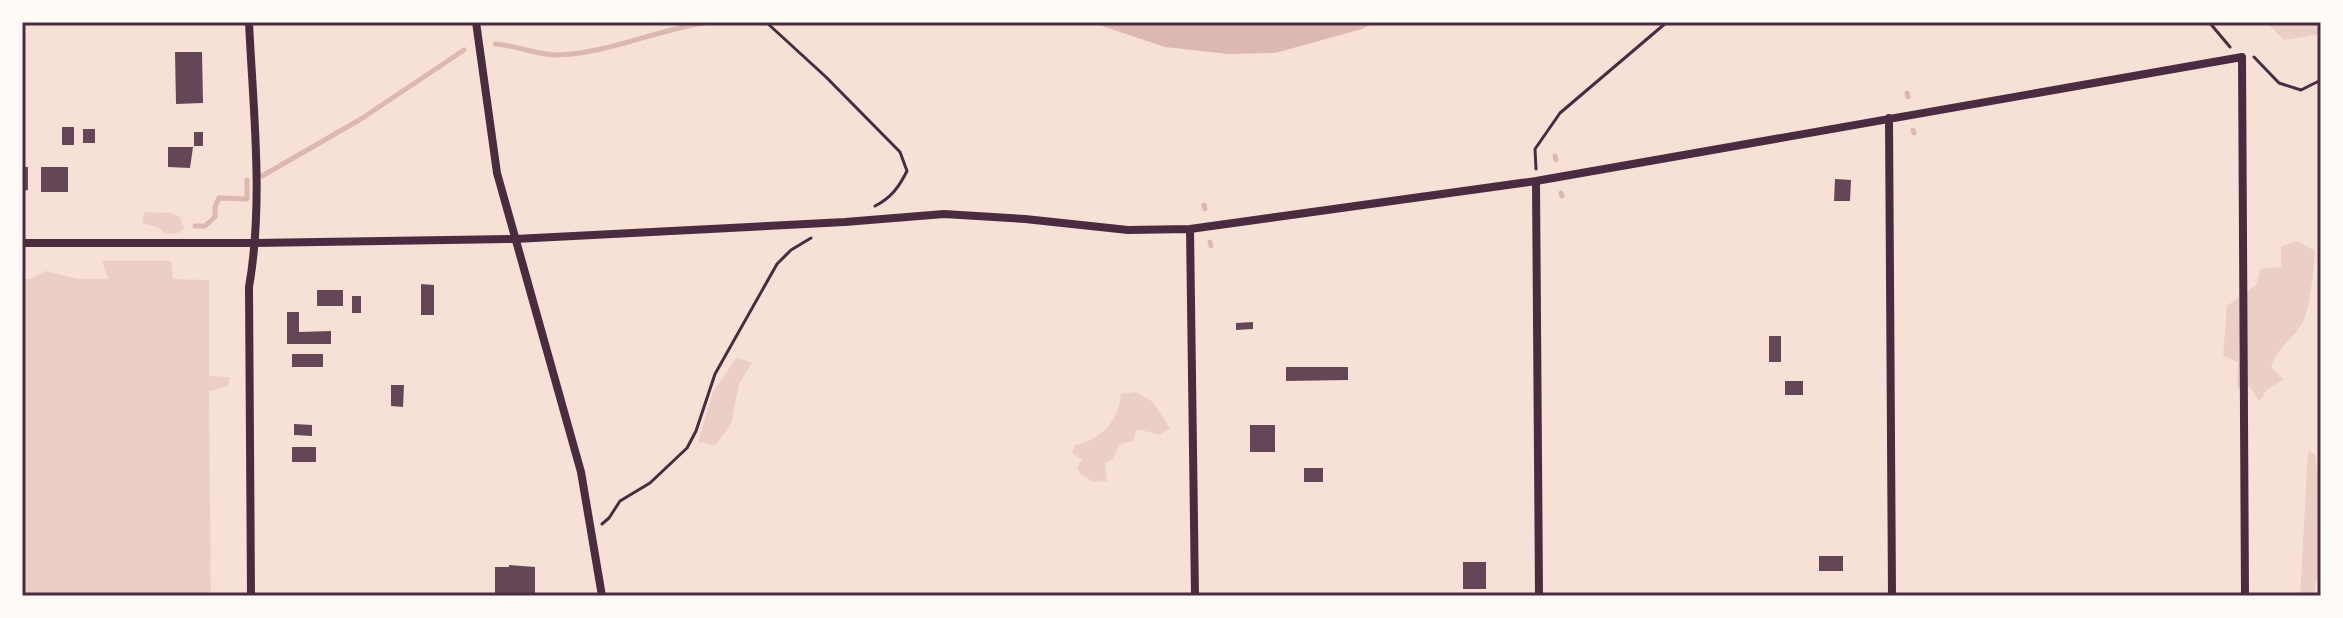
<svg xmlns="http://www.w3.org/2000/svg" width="2343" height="618" font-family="Inter,sans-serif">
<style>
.green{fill:#ebcfc5}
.water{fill:#dcb8b0}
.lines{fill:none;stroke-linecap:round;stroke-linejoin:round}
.stream{stroke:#dcb8b0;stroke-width:5}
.building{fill:#644757}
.path{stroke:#4a2c40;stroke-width:3}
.minor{stroke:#4a2c40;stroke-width:8}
.neatline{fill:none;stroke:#4a2c40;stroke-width:3}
</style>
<rect width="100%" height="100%" fill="#f7e1d7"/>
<path class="green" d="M2266,22H2321V34L2284,40Z
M144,212L172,213L180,217L184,229L177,233L165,234L159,228L142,223Z
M2297,241L2314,250C2316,264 2309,307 2304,320C2295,338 2278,346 2271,367L2284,379L2267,390L2259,401L2250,387L2237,388L2238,362L2223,356L2227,306L2256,285L2260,269L2281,267V246Z
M102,261H171L173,279L209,280V376L230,377L228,386L209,391L211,596H22V279H31L46,271L78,279H108Z
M737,357L752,363L739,384L731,424L716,445L698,442L713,392Z
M1136,392L1153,402L1170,428L1160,435L1137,429L1133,441L1120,444L1113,459L1105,463L1107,481L1094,482L1081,475L1077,467L1082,460L1072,453L1075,445C1102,439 1118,422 1121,394Z
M2308,451L2315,454C2320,488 2324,525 2321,560C2320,572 2314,583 2315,596H2300Z"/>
<path class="water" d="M1090,22H1375L1362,29L1275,53L1228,54L1165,47Z"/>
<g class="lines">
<path class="stream" d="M495,44C516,45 536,55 557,55C610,53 658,29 710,22
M1907,93L1908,97
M1913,130L1914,133
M1555,156L1556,160
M262,176L361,119L464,50
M1561,193L1562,196
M1204,205L1205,209
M195,226H205L215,217V207L219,198L247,199V180
M1210,242L1211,246"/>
</g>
<path class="building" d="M175,52H202L203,103L176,104Z
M62,127H74V145H62Z
M83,129H95V143H83Z
M194,132H203V146H194Z
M168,147H193L190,168L168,167Z
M22,167H28V190L22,191Z
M41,167H68V192H41Z
M1835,179L1851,180L1850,201H1834Z
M421,284L434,285V315H421Z
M317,290H343V306H317Z
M352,296H361V313H352Z
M287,312H299V332L331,331V344H287Z
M1253,322V329L1236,330V323Z
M1769,336H1781V362H1769Z
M292,354H323V367H292Z
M1286,367H1348V380L1286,381Z
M1785,381H1803V395H1785Z
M391,385H404L403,407L391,406Z
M294,424L312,425V436L294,435Z
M1250,425H1275V452H1250Z
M292,447H316V462H292Z
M1304,468H1323V482H1304Z
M1819,556H1843V571H1819Z
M1463,562H1486V589H1463Z
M509,565L535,567V596H495V567H509Z"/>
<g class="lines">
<path class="path" d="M766,22L826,77L900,152L907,171C899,187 891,198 875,206
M2209,22L2230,47
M2254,57L2279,83L2301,90L2321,80
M1536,169L1535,149L1560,113L1667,22
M602,524L609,518L620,501L650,483L687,448L696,431L715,374L777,264L791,250L811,238"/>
<path class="minor" d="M249,22C253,109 264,201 249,287L251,596
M476,22L497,173L581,472L602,596
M1889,118L1892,596
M1536,181L1539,596
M1190,229L1195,596
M22,243H255L515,239L845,222L944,214L1025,219L1128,230L1190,229L1536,181L2242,57L2245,596"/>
</g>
<rect width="2343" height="618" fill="none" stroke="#fffaf5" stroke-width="48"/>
<rect x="24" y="24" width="2295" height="570" class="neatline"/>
</svg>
